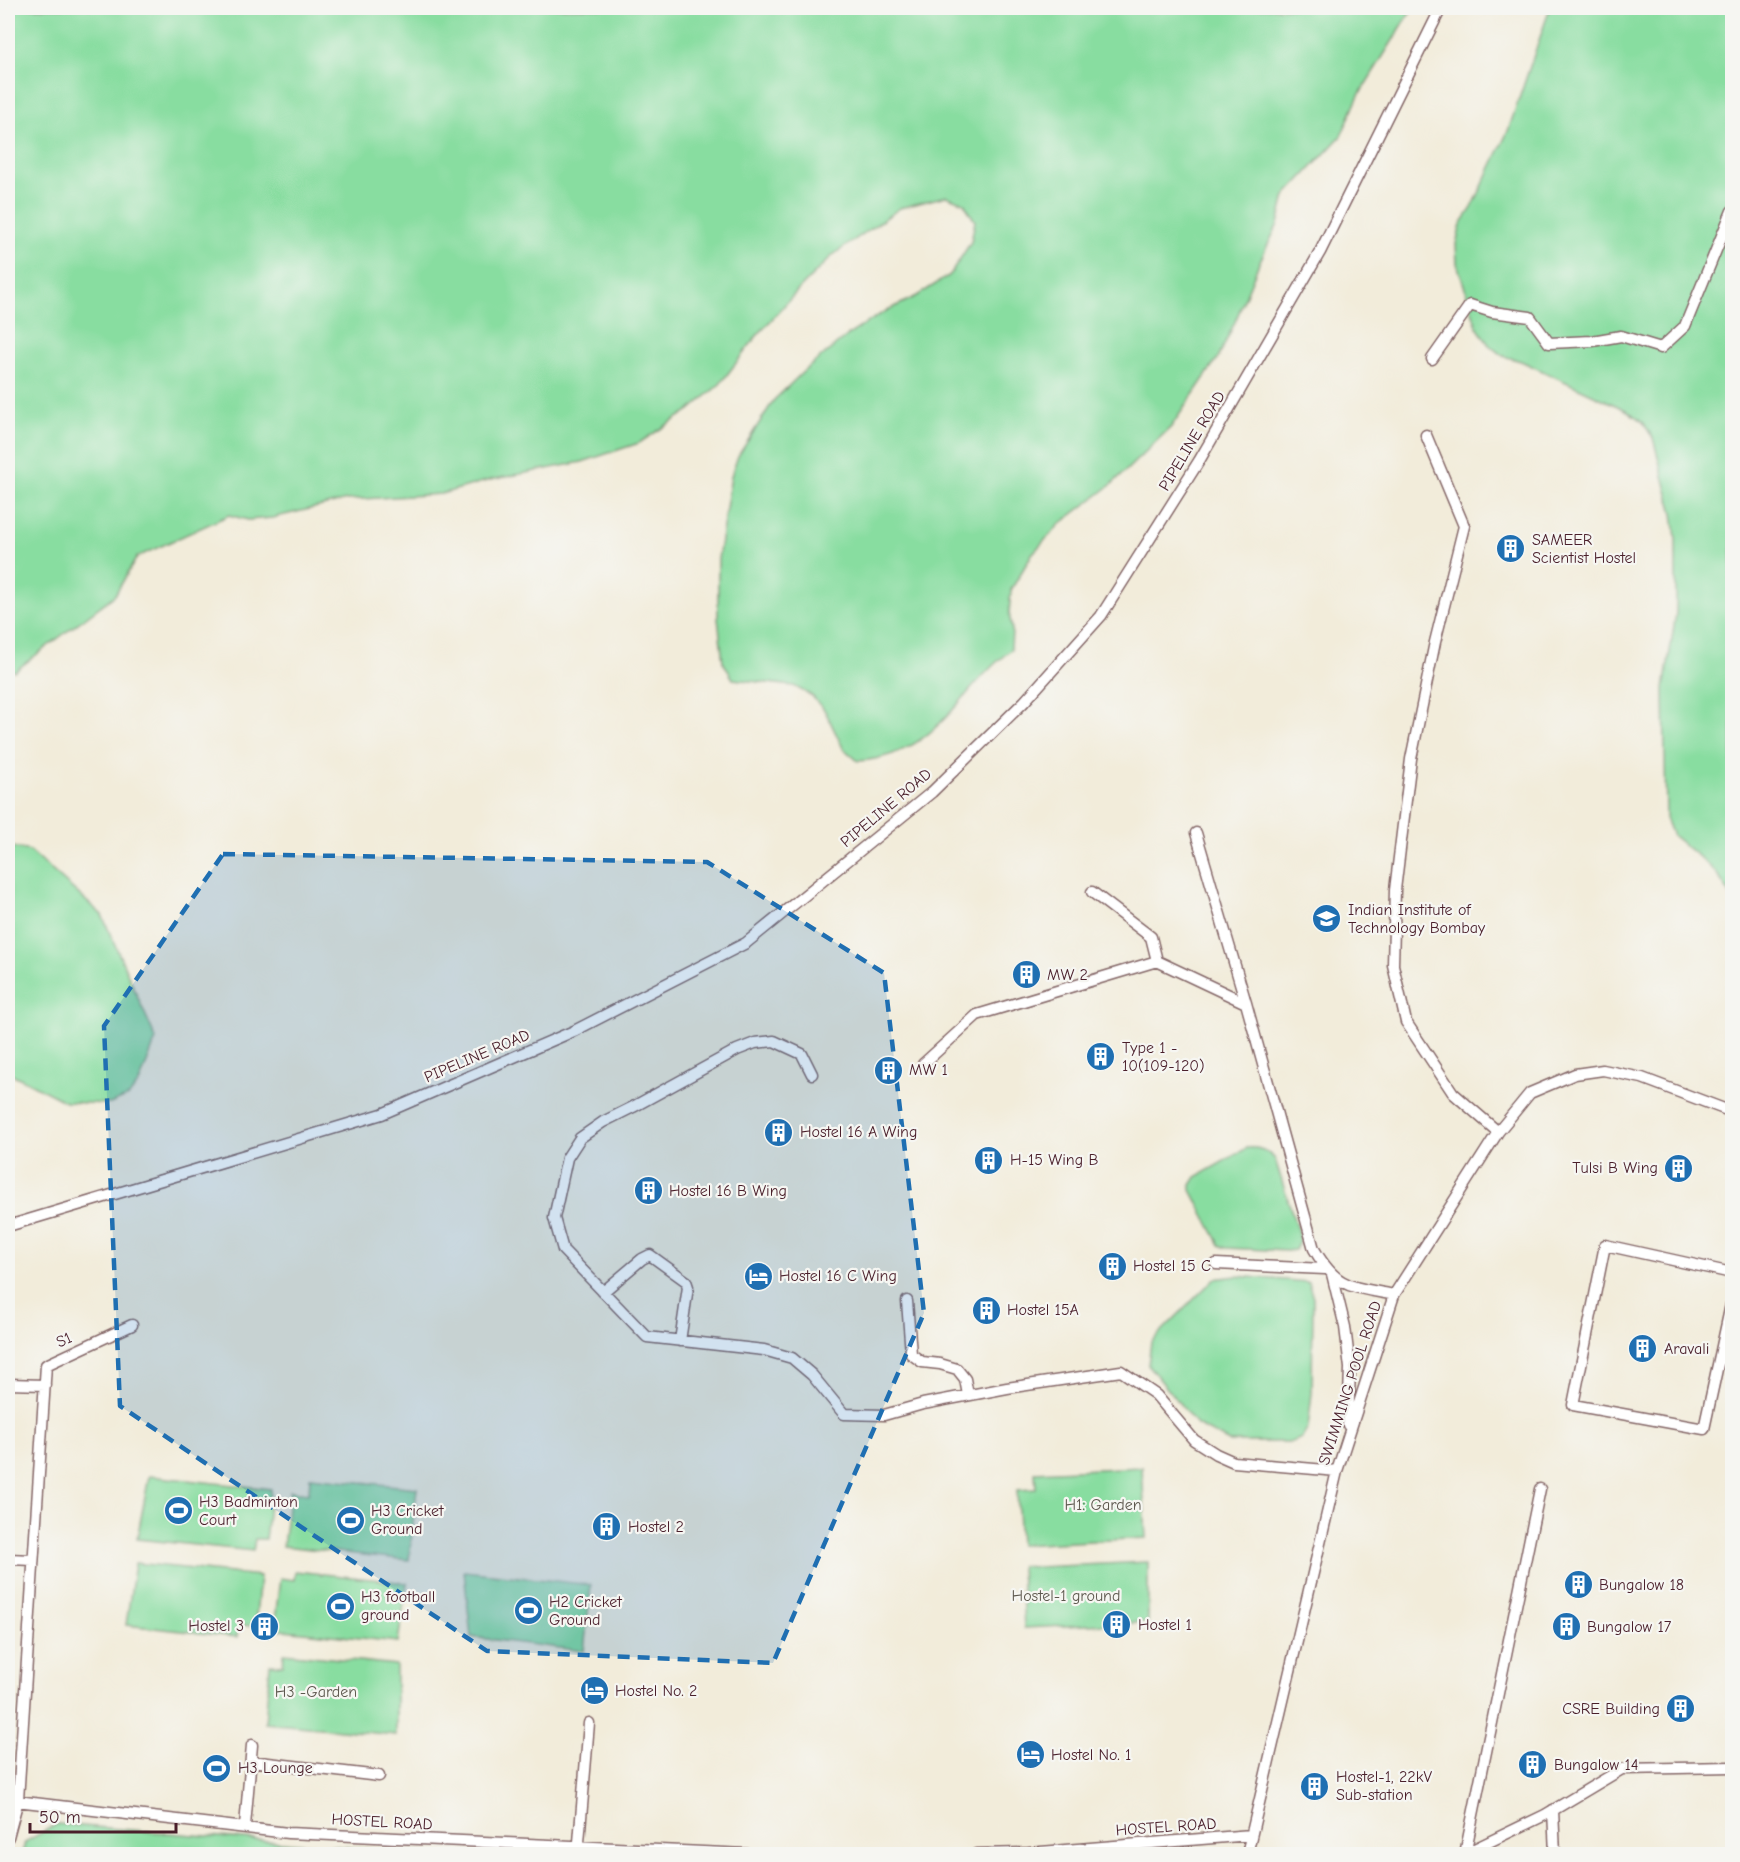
<svg xmlns="http://www.w3.org/2000/svg" width="1740" height="1862" font-family="'Comic Neue',sans-serif">
<style>
.green{fill:#88dda0;stroke:#697e66;stroke-width:1.5}
.lines{fill:none;stroke-linecap:round;stroke-linejoin:round}
.service-casing{stroke:#856768;stroke-width:13}
.service{stroke:#fff;stroke-width:10}
.marked{fill:#1f6fb2;fill-opacity:0.2;stroke:#1f6fb2;stroke-width:4.5;stroke-dasharray:12 8;stroke-linejoin:round}
.labels{text-anchor:middle;dominant-baseline:central;stroke-width:4.5;stroke-linejoin:round;paint-order:stroke}
.street-label{font-size:16px;fill:#4a1f2b;stroke:#f6f6f2}
.poi-label{font-size:16px;fill:#4a1f2b;stroke:#f6f6f2;text-anchor:start}
.park-label{font-size:16px;fill:#5d584e;stroke:#f6f6f2}
</style>
<rect width="100%" height="100%" fill="#f6f6f2"/>
<filter id="ink" filterUnits="userSpaceOnUse"><feTurbulence type="fractalNoise" baseFrequency=".0167" numOctaves="2"/><feDisplacementMap in="SourceGraphic" scale="12" xChannelSelector="R" yChannelSelector="G"/><feConvolveMatrix kernelMatrix="1 2 1 2 8 2 1 2 1" color-interpolation-filters="sRGB"/></filter>
<filter id="wash" filterUnits="userSpaceOnUse"><feTurbulence type="fractalNoise" baseFrequency=".008" numOctaves="4" result="noise"/><feDisplacementMap in="SourceGraphic" scale="24" xChannelSelector="R" yChannelSelector="G"/><feGaussianBlur stdDeviation="1.35" result="paint"/><feColorMatrix in="noise" values="0 0 0 0 0 0 0 0 0 0 0 0 0 0 0 0 0 1.4 0 .05"/><feComposite in="paint" operator="in"/></filter>
<g filter="url(#wash)">
<rect width="100%" height="100%" fill="#f2ecda"/>
<path class="green" d="M8,8H1413L1359,95L1341,136L1285,196L1278,224L1259,263L1235,322L1218,358L1171,427L1111,485L1060,524L1032,554L1011,590L1009,613L1012,630L1011,650C955,693 939,755 858,761L843,748L825,711L812,696L794,686L733,679L723,662L718,618V559L731,476L738,456L774,400L804,371L848,335L884,312L917,296L950,275L971,242L975,221L964,203L946,196L900,208L833,255L799,289L756,337L720,384L690,410L639,443L582,462L490,480L441,494L347,500L272,518L248,520L229,515L137,557L115,595L15,671L8,670Z
M1550,8H1732V897L1717,874L1704,861L1673,836L1666,818L1664,689L1676,613V538L1673,513L1653,438L1643,422L1626,410L1521,361L1503,356L1489,345L1477,327L1457,263L1456,244L1461,224L1472,208L1508,131Z
M8,846L30,851L102,915L156,1039L140,1081L129,1096L110,1104L66,1102L8,1072Z
M1247,1148C1260,1147 1266,1150 1275,1159L1298,1232L1299,1242L1295,1250L1287,1251L1226,1248L1220,1245L1217,1239L1191,1190V1185L1196,1177Z
M1237,1276L1308,1282L1313,1298L1312,1393L1308,1428L1302,1438L1292,1442H1229L1197,1425L1148,1365L1151,1342L1214,1279Z
M1142,1467L1146,1538L1020,1545L1017,1490L1036,1489L1035,1472Z
M149,1476L271,1489L265,1539H255L253,1551L137,1539Z
M310,1477L417,1488L409,1560L283,1546L290,1491L309,1493Z
M1148,1562V1622L1024,1628L1021,1566L1036,1567Z
M135,1563L260,1576L255,1626L239,1625L237,1637L126,1625Z
M295,1571L407,1583L398,1642L274,1629L280,1578L294,1580Z
M464,1571L591,1585L584,1651L471,1637Z
M284,1653L396,1665V1735L265,1723L270,1664L283,1665Z
M57,1824L430,1854H22L25,1842Z"/>
</g>
<g filter="url(#ink)">
<g class="lines">
<defs>
<path id="service" d="M1432,359L1470,305L1492,312L1530,317L1549,343L1592,341L1621,336L1661,348L1685,326L1732,211
M1426,435L1464,526L1435,642L1411,759L1395,890L1393,965L1406,1022L1453,1093L1498,1132
M1196,833L1246,1003L1314,1249C1338,1290 1351,1286 1394,1295
M1092,892L1151,937L1157,961L1246,1003
M923,1064L977,1015L1157,961
M812,1074L802,1054L774,1041L755,1043L737,1050L633,1107L603,1122L580,1138L567,1158L554,1218L563,1250L647,1337L764,1350L792,1358L812,1375L844,1414L884,1415L923,1404L1007,1388L1121,1371L1156,1395L1194,1440L1216,1454L1234,1462L1337,1471
M8,1226L382,1114L574,1031L746,943L932,792L1024,702L1101,616L1199,461L1320,252L1441,8
M1216,1264L1325,1269
M1732,1273L1605,1245L1573,1405L1704,1429L1732,1300
M1332,1274L1345,1327L1350,1368L1348,1425
M603,1292L642,1259L650,1255L686,1281L688,1287L680,1341
M907,1301L911,1354L922,1362L940,1364L957,1369L965,1379L968,1395
M8,1384L45,1385
M8,1559L33,1560
M251,1761L379,1776
M8,1800L288,1833L747,1854
M1553,1810L1555,1854
M245,1826L252,1745
M8,1837L18,1800L46,1365L132,1325
M578,1854L589,1723
M976,1854L1028,1853L1251,1835
M1247,1854L1337,1471L1394,1295L1498,1132L1530,1093L1575,1074L1603,1070L1642,1078L1732,1112
M1464,1854L1545,1815L1622,1769L1732,1767
M1465,1854L1540,1489"/>
</defs>
<use href="#service" class="service-casing"/>
<use href="#service" class="service"/>
</g>
</g>
<path class="marked" d="M223,854L707,862L884,973L924,1313L773,1663L487,1651L120,1406L104,1026Z"/>
<defs>
<symbol id="building-disc" viewBox="-11 -11 22 22"><circle r="9.5" fill="#1f6fb2" stroke="#f6f6f2"/><path d="M-4-6H4V6H1V3H-1V6H-4ZM-2.5-4.3h1.7v1.8h-1.7ZM.8-4.3h1.7v1.8H.8ZM-2.5-1h1.7V.8h-1.7ZM.8-1h1.7V.8H.8Z" fill="#fff"/></symbol>
<symbol id="university-disc" viewBox="-11 -11 22 22"><circle r="9.5" fill="#1f6fb2" stroke="#f6f6f2"/><path d="M0-5L7-2L0 1L-7-2ZM-4 1L0 2.5L4 1V4Q0 6-4 4Z" fill="#fff"/></symbol>
<symbol id="hotel-disc" viewBox="-11 -11 22 22"><circle r="9.5" fill="#1f6fb2" stroke="#f6f6f2"/><path d="M-6-4.5h1.5V1H6V5H4.5V3h-9V5H-6ZM-4 0a1.8 1.8 0 1 1 3.6 0ZM.5 0V-2.5h3Q6-2.5 6 0Z" fill="#fff"/></symbol>
<symbol id="stadium-disc" viewBox="-11 -11 22 22"><circle r="9.5" fill="#1f6fb2" stroke="#f6f6f2"/><path d="M0-5a6.5 5 0 1 0 0 10a6.5 5 0 1 0 0-10ZM-3.5-1.8h7v3.6h-7Z" fill="#fff"/></symbol>
</defs>
<g fill-rule="evenodd">
<use href="#building-disc" x="1494" y="532" width="33" height="33"/>
<use href="#university-disc" x="1310" y="902" width="33" height="33"/>
<use href="#building-disc" x="1010" y="958" width="33" height="33"/>
<use href="#building-disc" x="1084" y="1040" width="33" height="33"/>
<use href="#building-disc" x="872" y="1054" width="33" height="33"/>
<use href="#building-disc" x="762" y="1116" width="33" height="33"/>
<use href="#building-disc" x="972" y="1144" width="33" height="33"/>
<use href="#building-disc" x="1662" y="1152" width="33" height="33"/>
<use href="#building-disc" x="632" y="1174" width="33" height="33"/>
<use href="#building-disc" x="1096" y="1250" width="33" height="33"/>
<use href="#hotel-disc" x="742" y="1260" width="33" height="33"/>
<use href="#building-disc" x="970" y="1294" width="33" height="33"/>
<use href="#building-disc" x="1626" y="1332" width="33" height="33"/>
<use href="#stadium-disc" x="162" y="1494" width="33" height="33"/>
<use href="#stadium-disc" x="334" y="1504" width="33" height="33"/>
<use href="#building-disc" x="590" y="1510" width="33" height="33"/>
<use href="#building-disc" x="1562" y="1568" width="33" height="33"/>
<use href="#stadium-disc" x="324" y="1590" width="33" height="33"/>
<use href="#stadium-disc" x="512" y="1594" width="33" height="33"/>
<use href="#building-disc" x="1100" y="1608" width="33" height="33"/>
<use href="#building-disc" x="248" y="1610" width="33" height="33"/>
<use href="#building-disc" x="1550" y="1610" width="33" height="33"/>
<use href="#hotel-disc" x="578" y="1674" width="33" height="33"/>
<use href="#building-disc" x="1664" y="1692" width="33" height="33"/>
<use href="#hotel-disc" x="1014" y="1738" width="33" height="33"/>
<use href="#building-disc" x="1516" y="1748" width="33" height="33"/>
<use href="#stadium-disc" x="200" y="1752" width="33" height="33"/>
<use href="#building-disc" x="1298" y="1770" width="33" height="33"/>
</g>
<g class="labels">
<g class="street-label">
<text transform="translate(1192 441) rotate(-59)">PIPELINE ROAD</text>
<text transform="translate(886 808) rotate(-40)">PIPELINE ROAD</text>
<text transform="translate(477 1056) rotate(-23)">PIPELINE ROAD</text>
<text transform="translate(64 1340) rotate(-25)">S1</text>
<text transform="translate(1350 1383) rotate(-72)">SWIMMING POOL ROAD</text>
<text transform="translate(382 1822) rotate(3)">HOSTEL ROAD</text>
<text transform="translate(1166 1827) rotate(-4)">HOSTEL ROAD</text>
</g>
<g class="poi-label">
<text x="1532" y="540">SAMEER<tspan x="1532" dy="18">Scientist Hostel</tspan></text>
<text x="1348" y="910">Indian Institute of<tspan x="1348" dy="18">Technology Bombay</tspan></text>
<text x="1047" y="975">MW 2</text>
<text x="1122" y="1048">Type 1 -<tspan x="1122" dy="18">10(109-120)</tspan></text>
<text x="909" y="1070">MW 1</text>
<text x="800" y="1132">Hostel 16 A Wing</text>
<text x="1010" y="1160">H-15 Wing B</text>
<text x="1658" y="1168" text-anchor="end">Tulsi B Wing</text>
<text x="669" y="1191">Hostel 16 B Wing</text>
<text x="1133" y="1266">Hostel 15 C</text>
<text x="779" y="1276">Hostel 16 C Wing</text>
<text x="1007" y="1310">Hostel 15A</text>
<text x="1664" y="1349">Aravali</text>
<text x="199" y="1502">H3 Badminton<tspan x="199" dy="18">Court</tspan></text>
<text x="371" y="1511">H3 Cricket<tspan x="371" dy="18">Ground</tspan></text>
<text x="628" y="1527">Hostel 2</text>
<text x="1599" y="1585">Bungalow 18</text>
<text x="361" y="1597">H3 football<tspan x="361" dy="18">ground</tspan></text>
<text x="549" y="1602">H2 Cricket<tspan x="549" dy="18">Ground</tspan></text>
<text x="1138" y="1625">Hostel 1</text>
<text x="244" y="1626" text-anchor="end">Hostel 3</text>
<text x="1587" y="1627">Bungalow 17</text>
<text x="615" y="1691">Hostel No. 2</text>
<text x="1660" y="1709" text-anchor="end">CSRE Building</text>
<text x="1051" y="1755">Hostel No. 1</text>
<text x="1554" y="1765">Bungalow 14</text>
<text x="238" y="1768">H3 Lounge</text>
<text x="1336" y="1777">Hostel-1, 22kV<tspan x="1336" dy="18">Sub-station</tspan></text>
</g>
<g class="park-label">
<text x="1103" y="1505">H1: Garden</text>
<text x="1066" y="1596">Hostel-1 ground</text>
<text x="316" y="1692">H3 -Garden</text>
</g>
</g>
<rect width="1740" height="1862" fill="none" stroke="#f6f6f2" stroke-width="30"/>
<path d="M30 1823v9h146v-9" fill="none" stroke="#4a1f2b" stroke-width="3"/>
<text x="39" y="1823" font-size="18" fill="#4a1f2b" stroke="#f6f6f2" stroke-width="4.5" paint-order="stroke">50 m</text>
</svg>
